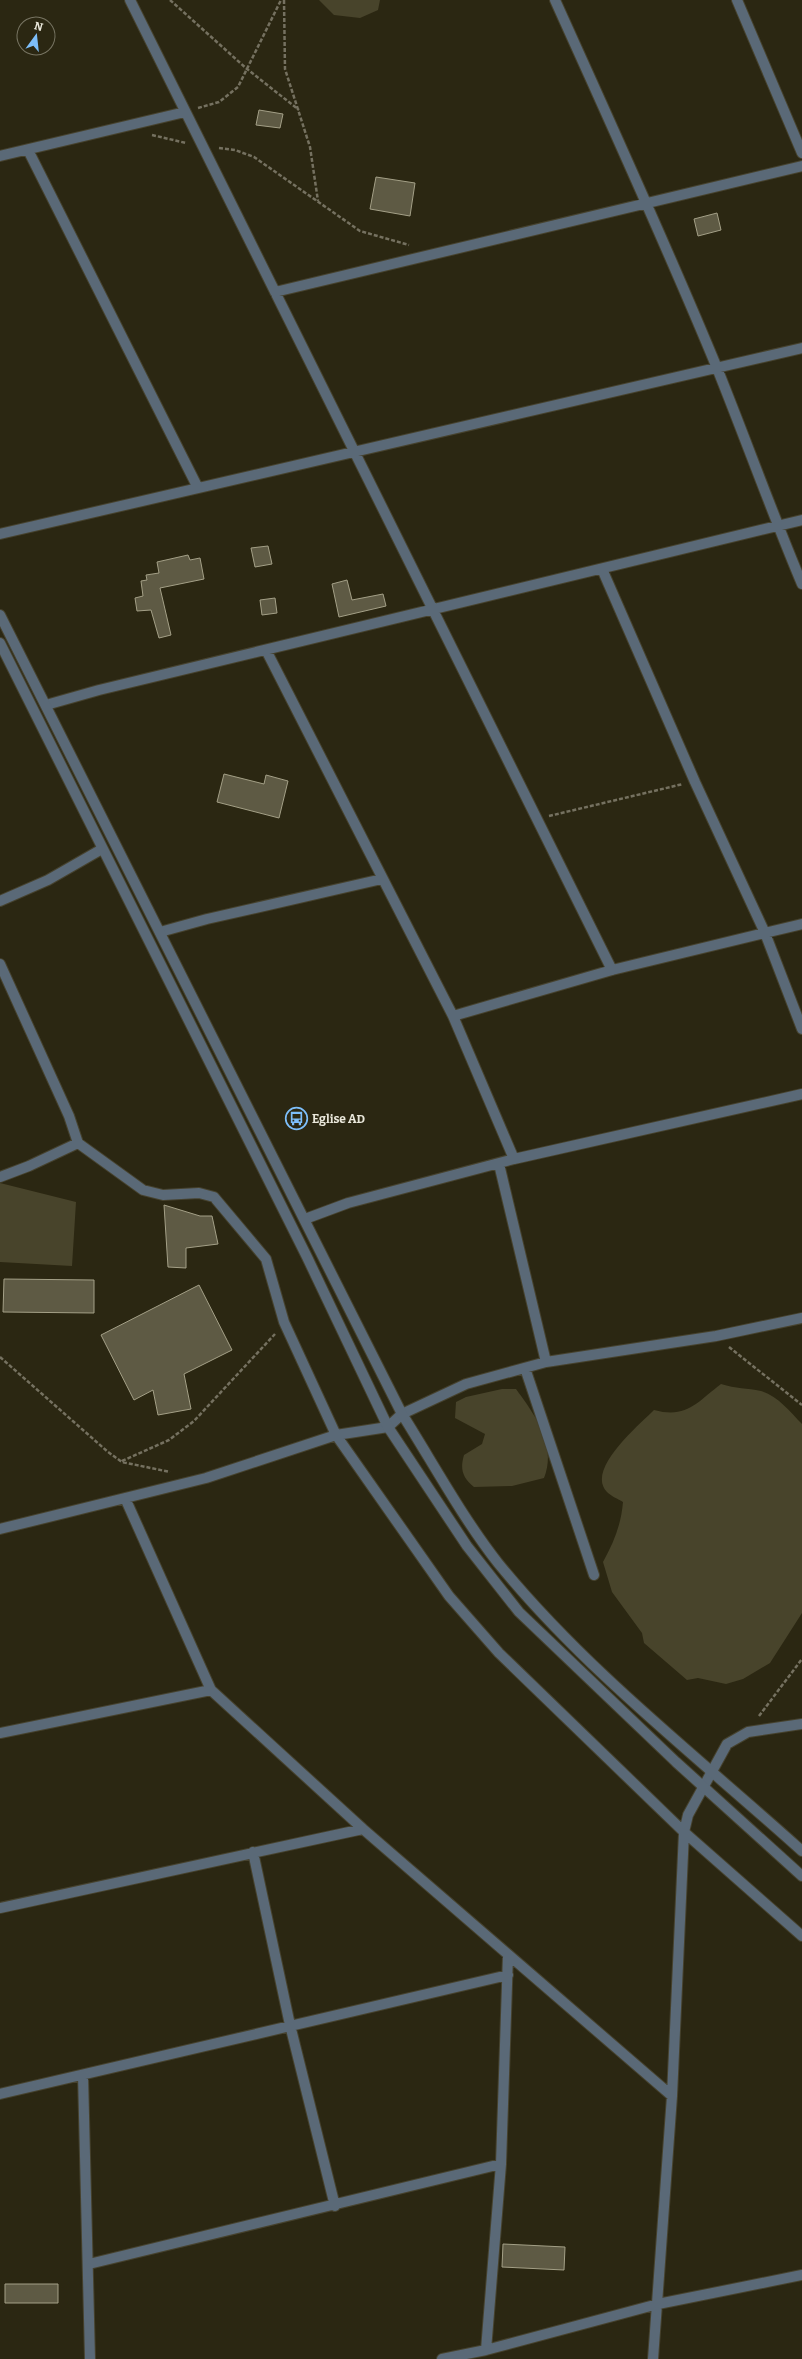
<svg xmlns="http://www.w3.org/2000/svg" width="802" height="2359" font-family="Bitter,serif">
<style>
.green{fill:#48442b}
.building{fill:#5e5a44;stroke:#a4a087}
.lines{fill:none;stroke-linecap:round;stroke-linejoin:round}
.minor-casing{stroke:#46422e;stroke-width:12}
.tertiary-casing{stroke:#46422e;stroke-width:12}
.path{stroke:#757160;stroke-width:2.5;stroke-dasharray:4 2;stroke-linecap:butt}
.minor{stroke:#5a6977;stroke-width:10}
.tertiary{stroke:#5a6977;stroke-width:10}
.labels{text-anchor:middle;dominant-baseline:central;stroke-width:3;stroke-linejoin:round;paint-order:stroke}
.poi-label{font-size:12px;font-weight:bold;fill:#eae8db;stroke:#2b2712;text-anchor:start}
</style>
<rect width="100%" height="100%" fill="#2b2712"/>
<path class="green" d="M319,0H380L378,10L360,18L334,15Z
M0,1183L76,1202L72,1266L0,1262Z
M721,1384C736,1389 747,1388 761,1391C778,1396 790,1412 802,1424V1613L770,1663L743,1679L726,1684L698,1678L687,1680L644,1643L642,1633L612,1592L603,1562C614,1542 621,1525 623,1502C618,1499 611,1496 607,1492C585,1470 640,1424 654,1410C687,1419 697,1402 721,1384Z
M502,1389H516C535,1415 557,1445 544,1478L512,1486L474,1487C462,1477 460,1469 464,1455L482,1444L485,1434L455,1418L456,1402L466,1397Z"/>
<path class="building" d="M259,110L283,114L280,128L256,125Z
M376,177L415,183L410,216L370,209Z
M717,213L721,230L698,236L694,219Z
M268,546L272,564L255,567L251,548Z
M188,555L190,560L200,558L204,579L160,588L171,635L159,638L151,610L137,611L135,598L143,596L141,581L147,580L146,575L159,573L157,562Z
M347,580L352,600L383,594L386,606L339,617L332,584Z
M275,598L277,613L262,615L260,600Z
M224,774L264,784L266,775L288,781L279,818L217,802Z
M164,1205L200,1216H212L218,1244L186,1248V1268L168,1267Z
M4,1279L94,1280V1313L3,1312Z
M199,1285L232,1350L184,1374L191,1409L158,1415L153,1390L134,1400L101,1335Z
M503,2244L565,2247L564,2270L502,2267Z
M5,2284H58V2303H5Z"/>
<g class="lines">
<defs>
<path id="minor" d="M130,0L612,970
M555,0C610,122 666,244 717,368C746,440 772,513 802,584
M737,0L802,153
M28,150L197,486
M0,156L185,112
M275,292L802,166
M0,534L802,348
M602,569L695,782L765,933L802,1029
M266,650L453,1016L514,1159
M46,705L99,690L802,520
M0,901L48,880L102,849
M160,932L207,919L382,879
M0,964L69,1116L78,1143
M453,1016L612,970L802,924
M499,1164L546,1362
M0,1177L29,1166L78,1143L143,1190L163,1195L199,1193L214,1197L266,1259L284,1322L336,1435L449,1596L499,1653L684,1832L802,1936
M305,1219L348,1203L514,1159L802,1094
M525,1368L594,1575
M125,1498L211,1690L363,1829L672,2096
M0,1529L206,1478L336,1435L388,1427L402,1414L466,1384L546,1362L716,1336L802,1318
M0,1733L211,1690
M253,1852L290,2025L335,2206
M0,1908L363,1829
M83,2075L90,2359
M0,2094L508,1975
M89,2264L501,2164
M486,2350L501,2164L508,1955
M442,2359L486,2350L658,2304L802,2275
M653,2359L672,2096L684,1832L688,1815L727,1744L748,1732L802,1724"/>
<path id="tertiary" d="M0,615L402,1414C433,1463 462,1517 498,1563C586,1671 699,1758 802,1851
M0,643L307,1257L388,1427L467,1546L519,1612L676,1762L802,1876"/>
</defs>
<use href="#minor" class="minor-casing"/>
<use href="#tertiary" class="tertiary-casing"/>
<path class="path" d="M170,0L247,69L299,110
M284,0L285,69L310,147L318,201
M198,108L219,102L238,87L281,0
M152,135L186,143
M219,148L235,150L254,157L360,231L409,245
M549,816L683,784
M729,1347L802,1405
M0,1357L108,1452L122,1462L170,1472
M122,1461L169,1440L194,1421L275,1334
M759,1716L802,1659"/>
<use href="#minor" class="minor"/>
<use href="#tertiary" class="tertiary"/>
</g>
<defs>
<symbol id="bus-ring" viewBox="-11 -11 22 22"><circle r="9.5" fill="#2b2712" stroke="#7dbef9" stroke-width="1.5"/><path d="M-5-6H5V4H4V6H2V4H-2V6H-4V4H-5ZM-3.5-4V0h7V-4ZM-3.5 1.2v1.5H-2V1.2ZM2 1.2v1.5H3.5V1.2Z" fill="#7dbef9"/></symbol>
</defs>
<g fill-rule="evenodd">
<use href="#bus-ring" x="284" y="1106" width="25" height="25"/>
</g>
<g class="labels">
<g class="poi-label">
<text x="312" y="1119">Eglise AD</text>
</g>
</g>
<g transform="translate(36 36) rotate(15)"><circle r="19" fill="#2b2712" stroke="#777462"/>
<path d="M0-3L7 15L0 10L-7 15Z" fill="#7dbef9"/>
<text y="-6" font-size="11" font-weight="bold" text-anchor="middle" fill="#eae8db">N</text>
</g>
</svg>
